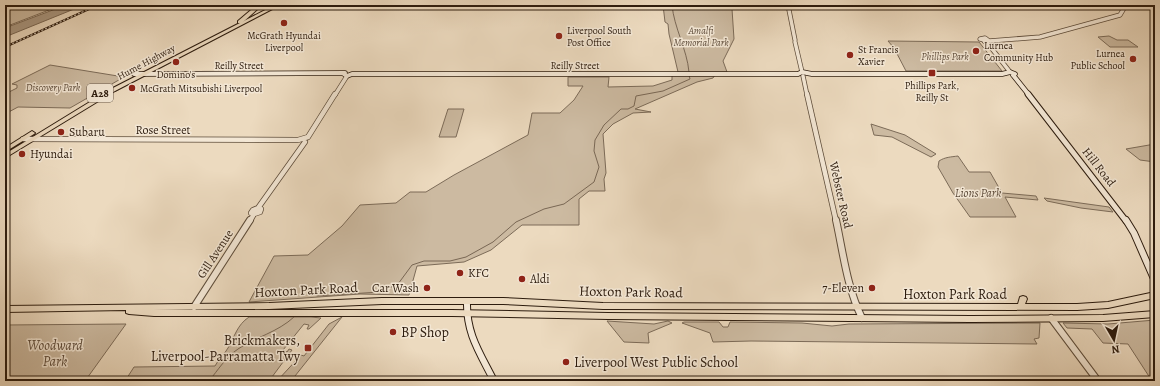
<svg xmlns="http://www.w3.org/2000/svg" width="1160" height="386" font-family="Alegreya,serif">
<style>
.green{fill:#ccbaa1;stroke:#7c6b58}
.water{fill:#ab9983;stroke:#796754}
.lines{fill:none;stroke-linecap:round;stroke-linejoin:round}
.stream{stroke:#796754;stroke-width:1}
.tertiary-far2-casing{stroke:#5d4c3a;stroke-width:5}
.tertiary-far1-casing{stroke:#5d4c3a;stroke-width:6}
.tertiary-casing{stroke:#5d4c3a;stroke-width:8}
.secondary-far2-casing{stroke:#2d1c0e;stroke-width:5.5}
.secondary-far1-casing{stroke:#2d1c0e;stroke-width:7}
.secondary-casing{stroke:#2d1c0e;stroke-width:8}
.primary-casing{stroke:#2d1c0e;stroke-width:2}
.trunk-casing{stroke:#2d1c0e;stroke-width:2}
.motorway-casing{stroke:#2d1c0e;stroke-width:2}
.tertiary-far2{stroke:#f3e7d5;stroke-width:3.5}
.tertiary-far1{stroke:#f3e7d5;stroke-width:4.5}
.tertiary{stroke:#f3e7d5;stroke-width:6}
.secondary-far2{stroke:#f3e7d5;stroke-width:4}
.secondary-far1{stroke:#f3e7d5;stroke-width:5}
.secondary{stroke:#f3e7d5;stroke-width:6}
.primary{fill:#ecdabf;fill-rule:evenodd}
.trunk{fill:#ecdabf;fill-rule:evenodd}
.motorway{fill:#ecdabf;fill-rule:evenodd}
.rail-casing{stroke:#2d1c0e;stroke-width:2}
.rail{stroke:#f3e7d5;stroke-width:1;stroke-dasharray:2;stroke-linecap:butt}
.poi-dot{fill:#8f2418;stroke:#f3e7d5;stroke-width:1.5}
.labels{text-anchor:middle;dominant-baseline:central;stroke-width:3;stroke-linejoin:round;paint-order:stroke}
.far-poi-label{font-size:10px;fill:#2d1c0e;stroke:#f3e7d5;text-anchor:start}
.far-park-label{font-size:10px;font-style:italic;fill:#5d4b3a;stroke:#f3e7d5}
.far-street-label{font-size:10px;fill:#2d1c0e;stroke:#f3e7d5}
.shield{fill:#f3e7d5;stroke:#68594a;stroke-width:1}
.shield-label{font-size:11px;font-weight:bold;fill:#2d1c0e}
.street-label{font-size:12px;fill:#2d1c0e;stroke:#f3e7d5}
.poi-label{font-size:12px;fill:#2d1c0e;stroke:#f3e7d5;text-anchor:start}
.park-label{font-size:12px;font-style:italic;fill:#5d4b3a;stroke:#f3e7d5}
.near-street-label{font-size:14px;fill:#2d1c0e;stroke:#f3e7d5}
.near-poi-label{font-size:14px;fill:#2d1c0e;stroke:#f3e7d5;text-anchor:start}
.near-park-label{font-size:14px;font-style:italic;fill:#5d4b3a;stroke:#f3e7d5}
</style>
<rect width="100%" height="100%" fill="#ecdabf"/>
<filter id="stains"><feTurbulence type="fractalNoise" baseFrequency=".005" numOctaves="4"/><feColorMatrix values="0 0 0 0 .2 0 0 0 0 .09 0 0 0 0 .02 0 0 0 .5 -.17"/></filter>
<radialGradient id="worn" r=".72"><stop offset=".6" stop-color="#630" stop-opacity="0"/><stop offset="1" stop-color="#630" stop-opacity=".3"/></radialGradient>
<path class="green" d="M14,5H62L5,27V8Z
M663,5H733L732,9L734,39L723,61L727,72H678L669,34L668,24L665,22Z
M1109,36L1117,40H1128L1138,47H1110L1098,37Z
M888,41L979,42L1002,71H906L894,48Z
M50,65L124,77L70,108L18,107L5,114V94L17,88V85L12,84Z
M672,75H715L713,78L697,82L635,109L651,112L633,113L613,124L603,134L606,173L604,179L605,191H589L579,199V225H522L491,250L464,262L417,266L409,295L360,294L249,302L274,256L308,255L342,226L360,205L396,203L410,192H426L454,175L528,135L532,113H560L574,100L583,86H568V77H609L608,87L653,86L672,80Z
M448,109H464L456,137H439Z
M871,124L905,135L936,154L931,157L892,137L874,135Z
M1155,144V162L1140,160L1126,149Z
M958,156L969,172H990L1002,193L1036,196L1038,200L1005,197L1016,217H970L953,193L938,167L939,161C945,157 951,157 958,156Z
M1044,198L1109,207L1113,212L1081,208L1047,201Z
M249,317H311L321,318L309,329H307L309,325L304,324L283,350L287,352L289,349L292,350L269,381H125L134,367L215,366C218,360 224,355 228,348C235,336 237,325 249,317Z
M342,317L291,381H277L301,355L304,356L329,324Z
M1155,320V381H1152L1128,344L1103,343L1092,329L1067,328L1063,323L1108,324Z
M607,321L654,324L668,321L672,323L648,333L649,343L624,342Z
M684,322H719L723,327H728L730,322L802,323L832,326L849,324L1040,323L1039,338L1034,339L1037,344L751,341L713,342L710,333L682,323Z
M126,324L85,381H5V325Z"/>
<path class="water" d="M66,5H84L5,37V28Z"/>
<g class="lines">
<path class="stream" d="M672,5C674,28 687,49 689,72
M317,296L380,292L398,284L412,265L424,261H450L466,257L493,242L516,222L544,209L564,204L594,182L599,167L594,151L595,140L604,125L621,109H628L634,106L636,96L663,91L690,79L689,75
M209,381C218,370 226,357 238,349C256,337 278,332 294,317"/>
<defs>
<path id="tertiary-far2" d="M788,5L795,40
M985,38L989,41L980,39Z
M984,41L989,45L1010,72
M989,41L1040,37L1120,15L1123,10L1118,5
M795,42L802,72
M803,76L807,95
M335,95L347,76"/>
<path id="tertiary-far1" d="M807,94L836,221
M308,137L335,94
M23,139L298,140L308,137
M258,208L305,142
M258,208L261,209L260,212L254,214L251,213L253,210Z
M250,221L254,214"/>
<path id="tertiary" d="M836,220C843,252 847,288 862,318
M194,307L250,220
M1051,318L1098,381"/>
<path id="secondary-far2" d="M134,74L345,73
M344,74L347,76L352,74H798L802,72L812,74H1002L1010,72L1015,74L1013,75
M1013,75L1029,95"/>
<path id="secondary-far1" d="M1028,94L1126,221"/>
<path id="secondary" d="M1126,220L1134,233L1155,281
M467,301C466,334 480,353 494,381"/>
<path id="primary" d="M1155,292V298L1108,308L1077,310L603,309L503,304H382L269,309L154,310H452L608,313L970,316L1103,315L1155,311V317L1103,321L970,322L608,319L452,316H154L129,314L126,313V310L5,312V306L269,303L382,298H503L603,303L1018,304L1020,297L1023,296L1026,297L1027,299L1025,304H1077L1108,302Z"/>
<path id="trunk" d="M275,5H280L115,91L5,158V154L111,89Z
M32,131L35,133L34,134L5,152V148Z"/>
<path id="motorway" d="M257,5H262L242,23H238V21Z"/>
</defs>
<use href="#tertiary-far2" class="tertiary-far2-casing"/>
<use href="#tertiary-far1" class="tertiary-far1-casing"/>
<use href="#tertiary" class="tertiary-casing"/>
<use href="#secondary-far2" class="secondary-far2-casing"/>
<use href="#secondary-far1" class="secondary-far1-casing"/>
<use href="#secondary" class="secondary-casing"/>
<use href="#primary" class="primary-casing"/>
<use href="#trunk" class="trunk-casing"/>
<use href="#motorway" class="motorway-casing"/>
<use href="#tertiary-far2" class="tertiary-far2"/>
<use href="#tertiary-far1" class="tertiary-far1"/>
<use href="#tertiary" class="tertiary"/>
<use href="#secondary-far2" class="secondary-far2"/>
<use href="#secondary-far1" class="secondary-far1"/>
<use href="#secondary" class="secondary"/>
<use href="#primary" class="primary"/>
<use href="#trunk" class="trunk"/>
<use href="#motorway" class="motorway"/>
<defs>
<path id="rail" d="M5,47L98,5"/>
</defs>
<use href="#rail" class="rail-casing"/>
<use href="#rail" class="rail"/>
</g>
<g class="poi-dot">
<circle cx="284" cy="23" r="4"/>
<circle cx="559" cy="36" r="4"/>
<circle cx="976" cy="51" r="4"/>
<circle cx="850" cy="55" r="4"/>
<circle cx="1133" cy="59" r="4"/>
<circle cx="176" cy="62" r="4"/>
<rect x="928" y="69" width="8" height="8" rx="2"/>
<circle cx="132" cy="88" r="4"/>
<circle cx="61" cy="132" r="4"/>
<circle cx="22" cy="154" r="4"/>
<circle cx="460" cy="273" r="4"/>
<circle cx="522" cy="279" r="4"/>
<circle cx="427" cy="288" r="4"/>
<circle cx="872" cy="288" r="4"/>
<circle cx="393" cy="332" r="4"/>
<rect x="304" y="344" width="8" height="8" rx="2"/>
<circle cx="566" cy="362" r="4"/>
</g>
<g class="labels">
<g class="far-poi-label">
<text x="567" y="30">Liverpool South<tspan x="567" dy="12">Post Office</tspan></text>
<text x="284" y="35" text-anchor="middle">McGrath Hyundai<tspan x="284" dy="12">Liverpool</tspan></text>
<text x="984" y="45">Lurnea<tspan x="984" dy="12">Community Hub</tspan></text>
<text x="858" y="49">St Francis<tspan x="858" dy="12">Xavier</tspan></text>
<text x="1125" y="53" text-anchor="end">Lurnea<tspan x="1125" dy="12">Public School</tspan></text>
<text x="176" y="74" text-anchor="middle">Domino's</text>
<text x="932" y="85" text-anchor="middle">Phillips Park,<tspan x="932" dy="12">Reilly St</tspan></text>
<text x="140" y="88">McGrath Mitsubishi Liverpool</text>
</g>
<g class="far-park-label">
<text x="701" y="30">Amalfi<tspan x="701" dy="12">Memorial Park</tspan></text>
<text x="945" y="56">Phillips Park</text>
<text x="53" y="87">Discovery Park</text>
</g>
<g class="far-street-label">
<text transform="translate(146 62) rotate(-28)">Hume Highway</text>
<text x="239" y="65">Reilly Street</text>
<text x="575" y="65">Reilly Street</text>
</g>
<rect class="shield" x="87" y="84" width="26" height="18" rx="3"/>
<g class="shield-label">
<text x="100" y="93">A28</text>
</g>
<g class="street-label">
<text x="163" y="130">Rose Street</text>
<text transform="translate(1099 167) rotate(52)">Hill Road</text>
<text transform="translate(841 195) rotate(77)">Webster Road</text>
<text transform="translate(215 254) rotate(-57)">Gill Avenue</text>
</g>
<g class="poi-label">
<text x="69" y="132">Subaru</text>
<text x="30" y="154">Hyundai</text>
<text x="468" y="273">KFC</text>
<text x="530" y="279">Aldi</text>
<text x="419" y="288" text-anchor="end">Car Wash</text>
<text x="864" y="288" text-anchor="end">7-Eleven</text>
</g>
<g class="park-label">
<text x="978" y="193">Lions Park</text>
</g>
<g class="near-street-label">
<text transform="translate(306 290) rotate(-3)">Hoxton Park Road</text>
<text transform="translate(631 292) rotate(1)">Hoxton Park Road</text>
<text x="955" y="294">Hoxton Park Road</text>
</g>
<g class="near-poi-label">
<text x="401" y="332">BP Shop</text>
<text x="300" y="340" text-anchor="end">Brickmakers,<tspan x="300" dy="16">Liverpool-Parramatta Twy</tspan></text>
<text x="574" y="362">Liverpool West Public School</text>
</g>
<g class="near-park-label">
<text x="55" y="345">Woodward<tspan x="55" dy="16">Park</tspan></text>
</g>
</g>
<rect width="1160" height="386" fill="none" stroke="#ecdabf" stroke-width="20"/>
<rect x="6" y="6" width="1148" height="374" fill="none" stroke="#2d1c0e" stroke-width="2"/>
<rect x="10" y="10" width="1140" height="366" fill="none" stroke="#2d1c0e"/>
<g transform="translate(1114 340) rotate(171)" stroke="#f3e7d5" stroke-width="3" paint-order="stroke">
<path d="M0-3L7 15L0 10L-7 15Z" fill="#2d1c0e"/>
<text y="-6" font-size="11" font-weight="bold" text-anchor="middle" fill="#2d1c0e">N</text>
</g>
<rect width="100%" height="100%" filter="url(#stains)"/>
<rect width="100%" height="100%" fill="url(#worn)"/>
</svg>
